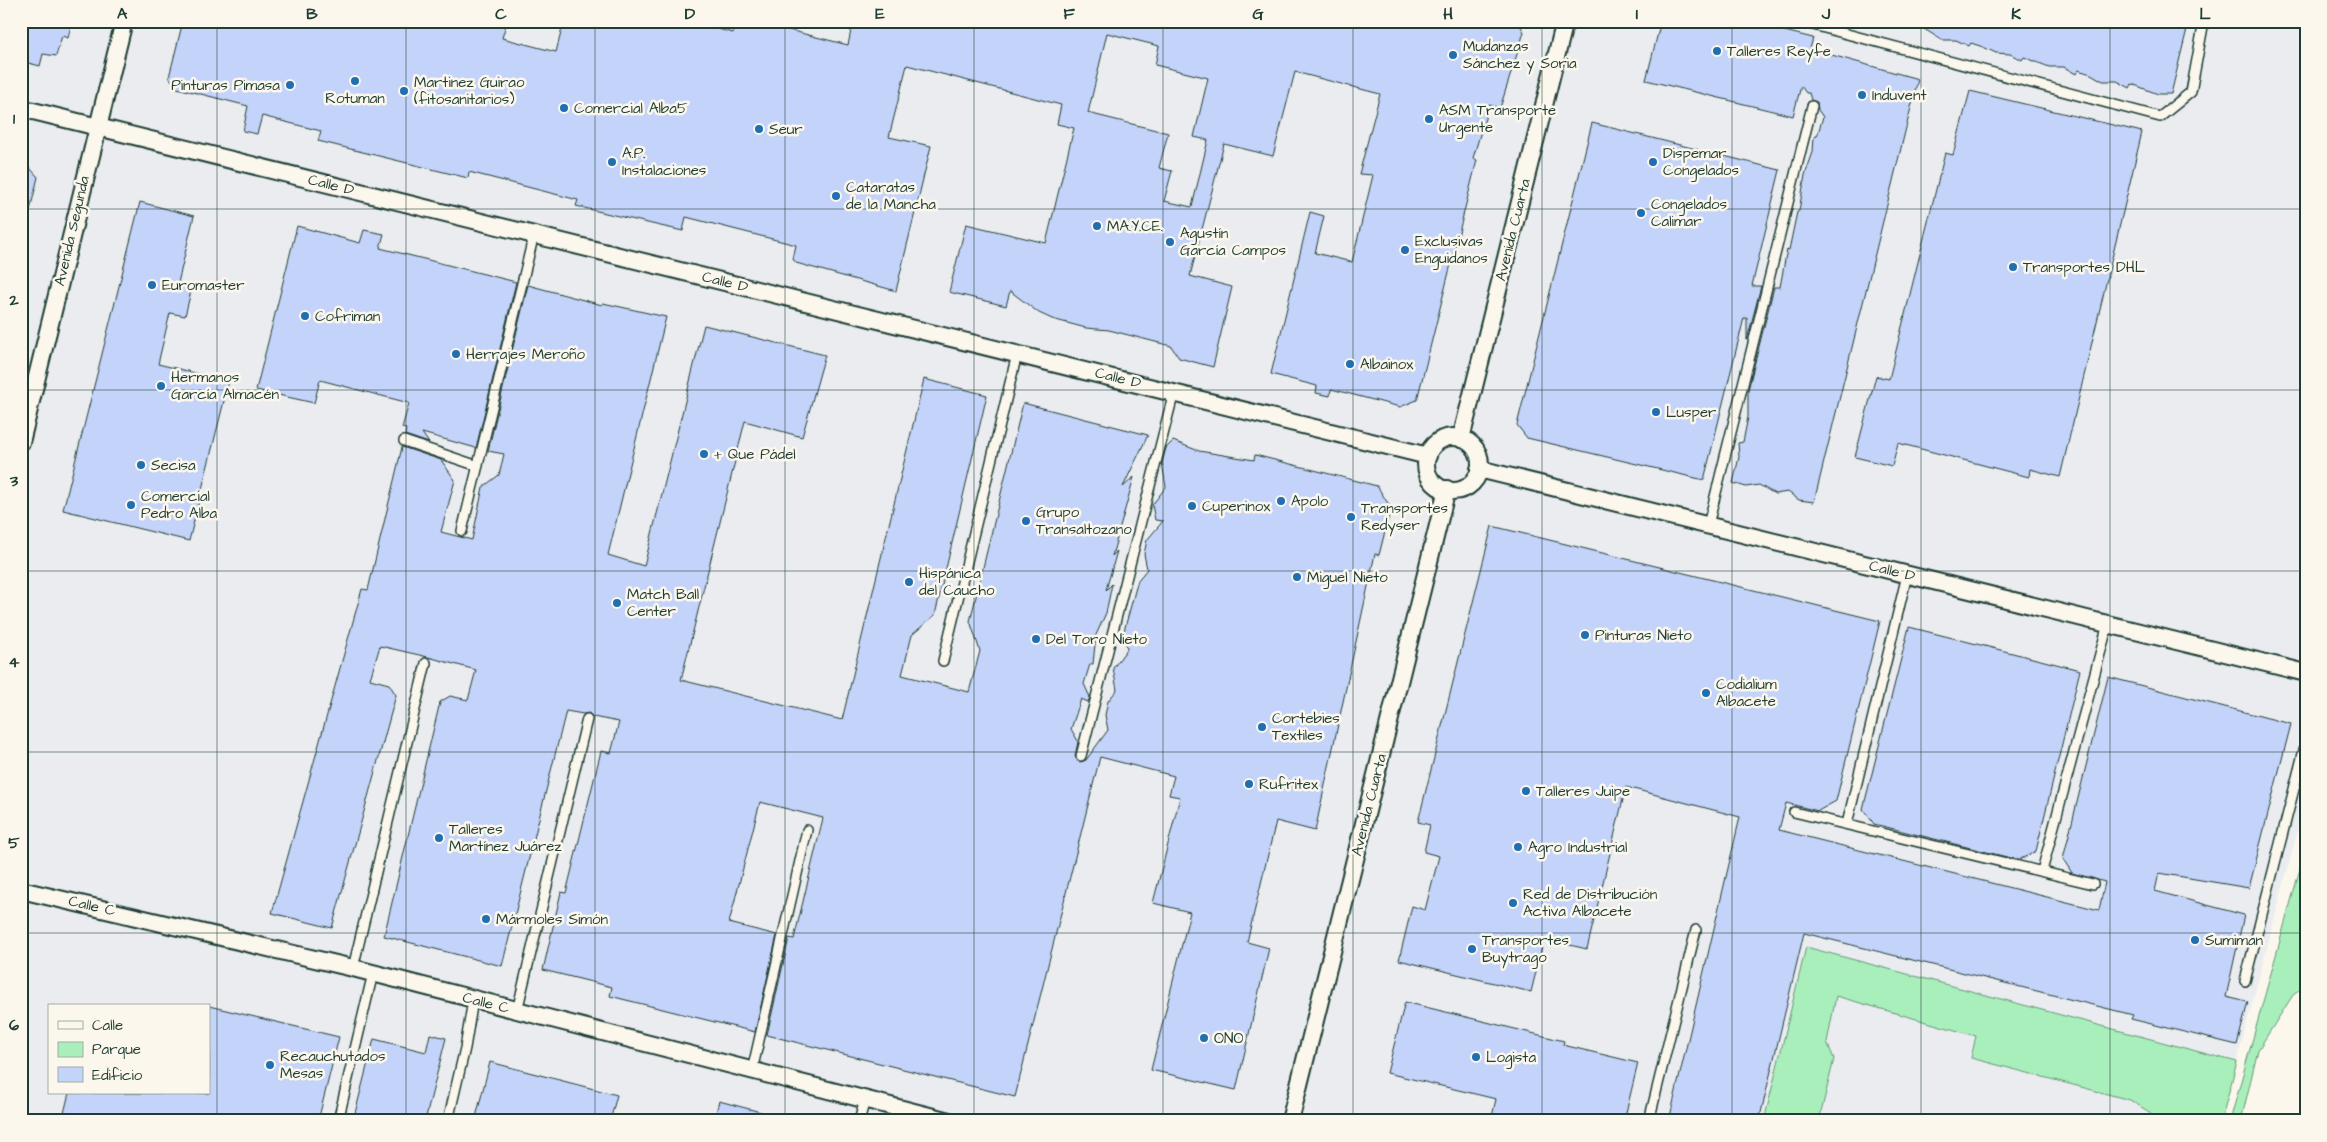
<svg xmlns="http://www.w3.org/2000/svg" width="2327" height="1142" font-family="'Architects Daughter',sans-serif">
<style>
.built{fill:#eaecf0;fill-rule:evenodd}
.green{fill:#a9efbb;stroke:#649678}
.building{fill:#c4d3fa;stroke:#1f3d34;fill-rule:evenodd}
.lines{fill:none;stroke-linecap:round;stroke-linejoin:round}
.service-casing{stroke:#1f3d34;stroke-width:12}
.minor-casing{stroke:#1f3d34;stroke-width:20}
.service{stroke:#fbf7ec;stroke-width:9}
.minor{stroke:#fbf7ec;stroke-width:16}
.grid{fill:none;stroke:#1f3d34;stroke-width:1;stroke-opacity:0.55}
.poi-dot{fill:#1f6fb2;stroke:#fbf7ec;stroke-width:2}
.labels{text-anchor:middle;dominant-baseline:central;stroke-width:5;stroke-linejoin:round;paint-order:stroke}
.poi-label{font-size:15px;fill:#1f3d34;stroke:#fbf7ec;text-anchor:start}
.street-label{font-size:15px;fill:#1f3d34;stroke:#fbf7ec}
.neatline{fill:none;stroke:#1f3d34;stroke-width:2}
.grid-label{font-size:16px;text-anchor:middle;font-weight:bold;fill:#1f3d34}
</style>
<rect width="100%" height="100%" fill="#fbf7ec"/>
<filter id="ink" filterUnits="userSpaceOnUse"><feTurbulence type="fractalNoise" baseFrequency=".02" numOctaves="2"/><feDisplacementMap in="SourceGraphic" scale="10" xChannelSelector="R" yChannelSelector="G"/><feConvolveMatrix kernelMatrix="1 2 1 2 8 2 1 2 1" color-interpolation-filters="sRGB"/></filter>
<g filter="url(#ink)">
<path class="built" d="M21,21H2306V799L2221,1121H21ZM49,1006H209V1093H49Z"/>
<path class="green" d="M2306,847V986L2293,995L2258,1050L2241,1121H2230Z
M1806,947L2237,1062L2221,1121H2154L2151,1113L2130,1100L1971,1058L1976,1036L1836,996L1827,1042L1834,1059L1819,1121H1764Z"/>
<path class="building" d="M21,21H72L68,38L62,36L56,56L43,54L40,66L21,61Z
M183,21H507L502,38L556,52L564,21H688L733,33L736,21H753L848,45L853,21H1518L1524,32L1500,108L1489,105L1473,158L1477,160L1417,400L1400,407L1331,389L1330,396L1316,393L1317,386L1271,374L1310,212L1324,216L1315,253L1352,262L1373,175L1359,174L1380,94L1295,72L1273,156L1224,144L1190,276L1232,287L1213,367L1179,358L1171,346L1109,330L1086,328L1052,319L1039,313L1010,291L1006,306L949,292L966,224L1046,243L1074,128L1057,124L1061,105L907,65L889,137L931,146L896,291L796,263L793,259L796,245L686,217L683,231L656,225L576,206L578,200L469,172L468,178L318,141L321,131L262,116L257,134L243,131L248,106L177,88L169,77ZM1107,33L1159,46L1155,65L1208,78L1194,137L1208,140L1192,207L1164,201L1172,171L1159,168L1168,133L1088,113Z
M1661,21H1744L1813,38L1810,49L1918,79L1814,502L1799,500L1788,492L1775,494L1759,485L1746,487L1733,483L1739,457L1738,443L1743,442L1748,417V390L1774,287H1780L1787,249L1789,250L1797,212L1799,211L1805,175L1813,152L1814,137L1817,136L1823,117L1818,110L1817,102L1811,100L1809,93H1806L1801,86L1793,116L1646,80Z
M1911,21H2189L2171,94H2158L2132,84L2130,88L2117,81H2103L2091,74L2078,70L2076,74L2064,67H2049L2024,57L2022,60L2010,54L1996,53L1983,47L1971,43L1969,46L1956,40H1942Z
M1970,91L2142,132L2060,477L2030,469L2029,477L1898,443L1892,466L1855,457L1876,376L1889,379L1945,153L1953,155Z
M1592,123L1780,170L1752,286H1761L1747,340V318H1744L1704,480L1527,438L1517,425Z
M21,158L38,177L27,223L21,222Z
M140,202L194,216L178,283L192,287L185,316L170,313L158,364L229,381L189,541L63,510Z
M297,226L360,243L364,230L384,234L380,248L516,282L476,448L422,433L429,443L405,435L406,429L402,428L409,403L320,380L314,403L256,390Z
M528,285L602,305L603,303L666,317L608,555L644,566L704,325L825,355L802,437L745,421L681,680L842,720L924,379L987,395L935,615L912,635L902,675L969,692L980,651L970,621L1023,403L1148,435L1123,487L1134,477L1112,556L1117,551L1106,590L1112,584L1106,613L1096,635L1093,664H1090L1084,684L1090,697L1088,702L1081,699L1071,729L1078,741L1075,757L1080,762L1086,760L1108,730L1105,715L1108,701L1117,690L1113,668L1127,649L1124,631L1138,580L1147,569L1144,554L1147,540L1163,521L1155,520L1152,505L1166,487L1162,463L1166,448L1173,441L1199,451L1254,460L1255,455L1377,486L1391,508L1379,555L1375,554L1315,831L1276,821L1247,942L1269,948L1236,1090L1151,1070L1190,912L1153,903L1180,797L1169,795L1174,776L1100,757L1015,1097L767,1035L789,938L794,939L823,818L760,802L729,923L777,935L755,1032L610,996L612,987L543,970L561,892L566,893L601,751L611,753L619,722L593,717L589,713L583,714L566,711L502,966L384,936L440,702L450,696L468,700L476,670L428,657L380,646L370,679L389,684L396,695L332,928L272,913L362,589L368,590L402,447L441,460L455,480L441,532L472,540L483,487L499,475L504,454L488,451Z
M1492,526L1880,621L1836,801L1818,811L1786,803L1779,830L2099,910L2105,882L2072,873L2063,859L2108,677L2291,724L2249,888L2159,873L2155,891L2244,915L2226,997L2248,1002L2237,1045L2131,1019L2133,1015L1804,933L1759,1121H1669L1740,817L1626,787L1587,949L1544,939L1531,992L1399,960L1412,906L1425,910L1439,856L1424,852L1430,825L1418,822Z
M1909,627L2080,670L2036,851L2019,860L1874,824L1863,809Z
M1405,1002L1564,1041L1563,1045L1638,1063L1624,1121H1491L1496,1099L1387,1073Z
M209,1006L339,1037L318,1121H62L69,1093H209Z
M430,1034L446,1038L425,1121H353L374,1039L426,1052Z
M490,1062L617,1095L610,1121H475Z
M719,1101L776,1116V1121H714Z"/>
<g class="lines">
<defs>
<path id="service" d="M1798,21L2160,117L2191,92L2204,21
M404,441L478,466
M1708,525L1812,106
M462,531L534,234
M943,661L1017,354
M1081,756L1174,392
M1794,812L2093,884
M1847,824L1907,575
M2042,871L2108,624
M353,968L426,663
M2245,981L2306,742
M517,1011L587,719
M752,1071L807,830
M338,1121L373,973
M448,1121L465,1048L473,1000
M859,1121L865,1100
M1649,1121L1696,930"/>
<path id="minor" d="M21,108L1428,456
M1426 464a27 27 0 1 1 54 0a27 27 0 1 1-54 0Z
M1461,439L1565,21
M21,442L124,21
M1479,469L2306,673
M21,890L353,968L949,1121
M1290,1121L1447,489"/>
</defs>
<use href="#service" class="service-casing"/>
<use href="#minor" class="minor-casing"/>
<use href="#service" class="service"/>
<use href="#minor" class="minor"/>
</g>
</g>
<path class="grid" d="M217,21V1121M406,21V1121M595,21V1121M785,21V1121M974,21V1121M1163,21V1121M1353,21V1121M1542,21V1121M1732,21V1121M1921,21V1121M2110,21V1121M21,209H2306M21,390H2306M21,571H2306M21,752H2306M21,933H2306"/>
<g class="poi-dot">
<circle cx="1717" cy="51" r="5"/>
<circle cx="1453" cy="55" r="5"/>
<circle cx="355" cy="81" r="5"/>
<circle cx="290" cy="85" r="5"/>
<circle cx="404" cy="91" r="5"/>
<circle cx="1862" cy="95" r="5"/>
<circle cx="564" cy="108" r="5"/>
<circle cx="1429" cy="119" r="5"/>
<circle cx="759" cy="129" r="5"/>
<circle cx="612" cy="162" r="5"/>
<circle cx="1653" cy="162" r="5"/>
<circle cx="836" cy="196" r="5"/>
<circle cx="1641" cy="213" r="5"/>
<circle cx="1097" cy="226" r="5"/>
<circle cx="1170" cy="242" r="5"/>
<circle cx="1405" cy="250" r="5"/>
<circle cx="2013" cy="267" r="5"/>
<circle cx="152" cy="285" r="5"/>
<circle cx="305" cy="316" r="5"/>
<circle cx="456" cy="354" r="5"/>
<circle cx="1350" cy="364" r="5"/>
<circle cx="161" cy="386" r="5"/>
<circle cx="1656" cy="412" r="5"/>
<circle cx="704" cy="454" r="5"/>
<circle cx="141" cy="465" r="5"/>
<circle cx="1281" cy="501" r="5"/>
<circle cx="131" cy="505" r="5"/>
<circle cx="1192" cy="506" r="5"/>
<circle cx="1351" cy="517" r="5"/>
<circle cx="1026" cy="521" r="5"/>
<circle cx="1297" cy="577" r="5"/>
<circle cx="909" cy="582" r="5"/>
<circle cx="617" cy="603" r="5"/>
<circle cx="1585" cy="635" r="5"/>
<circle cx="1036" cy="639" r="5"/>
<circle cx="1706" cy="693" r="5"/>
<circle cx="1262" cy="727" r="5"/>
<circle cx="1249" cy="784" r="5"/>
<circle cx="1526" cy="791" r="5"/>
<circle cx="439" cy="838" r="5"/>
<circle cx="1518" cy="847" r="5"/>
<circle cx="1513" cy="903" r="5"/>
<circle cx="486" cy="919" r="5"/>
<circle cx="2195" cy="940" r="5"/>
<circle cx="1472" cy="949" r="5"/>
<circle cx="1204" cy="1038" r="5"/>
<circle cx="1476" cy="1057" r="5"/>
<circle cx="270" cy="1065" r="5"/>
</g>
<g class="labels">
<g class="poi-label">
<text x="1463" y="46">Mudanzas<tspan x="1463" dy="17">Sánchez y Soria</tspan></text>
<text x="1727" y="51">Talleres Reyfe</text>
<text x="414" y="82">Martinez Guirao<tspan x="414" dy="17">(fitosanitarios)</tspan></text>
<text x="280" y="85" text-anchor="end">Pinturas Pimasa</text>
<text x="1872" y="95">Induvent</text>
<text x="355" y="98" text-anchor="middle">Rotuman</text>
<text x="574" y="108">Comercial Alba5</text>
<text x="1439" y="110">ASM Transporte<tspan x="1439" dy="17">Urgente</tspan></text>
<text x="769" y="129">Seur</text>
<text x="622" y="153">A.P.<tspan x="622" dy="17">Instalaciones</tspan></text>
<text x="1663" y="153">Dispemar<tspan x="1663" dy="17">Congelados</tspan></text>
<text x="846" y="187">Cataratas<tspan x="846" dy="17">de la Mancha</tspan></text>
<text x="1651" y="204">Congelados<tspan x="1651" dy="17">Calimar</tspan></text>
<text x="1107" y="226">MA.Y.CE.</text>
<text x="1180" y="233">Agustín<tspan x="1180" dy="17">García Campos</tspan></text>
<text x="1415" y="241">Exclusivas<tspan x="1415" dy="17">Enguidanos</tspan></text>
<text x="2023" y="267">Transportes DHL</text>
<text x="162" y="285">Euromaster</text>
<text x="315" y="316">Cofriman</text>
<text x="466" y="354">Herrajes Meroño</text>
<text x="1360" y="364">Albainox</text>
<text x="171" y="377">Hermanos<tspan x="171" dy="17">García Almacén</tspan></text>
<text x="1666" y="412">Lusper</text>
<text x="714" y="454">+ Que Pádel</text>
<text x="151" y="465">Secisa</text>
<text x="141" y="496">Comercial<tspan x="141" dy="17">Pedro Alba</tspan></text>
<text x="1291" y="501">Apolo</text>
<text x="1202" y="506">Cuperinox</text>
<text x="1361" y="508">Transportes<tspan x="1361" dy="17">Redyser</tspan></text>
<text x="1036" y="512">Grupo<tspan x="1036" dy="17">Transaltozano</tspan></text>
<text x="919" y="573">Hispánica<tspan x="919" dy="17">del Caucho</tspan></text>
<text x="1307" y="577">Miguel Nieto</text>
<text x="627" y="594">Match Ball<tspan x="627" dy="17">Center</tspan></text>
<text x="1595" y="635">Pinturas Nieto</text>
<text x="1046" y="639">Del Toro Nieto</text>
<text x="1716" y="684">Codialium<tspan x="1716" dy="17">Albacete</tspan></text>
<text x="1272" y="718">Cortebies<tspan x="1272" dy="17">Textiles</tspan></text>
<text x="1259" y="784">Rufritex</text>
<text x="1536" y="791">Talleres Juipe</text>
<text x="449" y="829">Talleres<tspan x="449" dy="17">Martínez Juárez</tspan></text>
<text x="1528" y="847">Agro Industrial</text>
<text x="1523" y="894">Red de Distribución<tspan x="1523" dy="17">Activa Albacete</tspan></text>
<text x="496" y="919">Mármoles Simón</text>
<text x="1482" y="940">Transportes<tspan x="1482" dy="17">Buytrago</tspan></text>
<text x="2205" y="940">Sumiman</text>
<text x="1214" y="1038">ONO</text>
<text x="280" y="1056">Recauchutados<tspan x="280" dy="17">Mesas</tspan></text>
<text x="1486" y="1057">Logista</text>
</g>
<g class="street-label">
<text transform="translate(331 185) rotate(14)">Calle D</text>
<text transform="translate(1513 230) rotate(-76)">Avenida Cuarta</text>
<text transform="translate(72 231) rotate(-77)">Avenida Segunda</text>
<text transform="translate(725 282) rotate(14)">Calle D</text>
<text transform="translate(1118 378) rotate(14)">Calle D</text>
<text transform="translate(1892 571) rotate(14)">Calle D</text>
<text transform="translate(1369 805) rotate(-76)">Avenida Cuarta</text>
<text transform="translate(92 906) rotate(13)">Calle C</text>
<text transform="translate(486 1003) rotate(14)">Calle C</text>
</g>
</g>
<rect width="2327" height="1142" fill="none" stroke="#fbf7ec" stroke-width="55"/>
<rect x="48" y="1004" width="162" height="90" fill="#fbf7ec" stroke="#a3ada2"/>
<rect x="58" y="1021" width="25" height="8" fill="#fbf7ec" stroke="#a3ada2"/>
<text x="92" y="1030" font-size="15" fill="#1f3d34">Calle</text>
<rect x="58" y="1042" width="25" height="15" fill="#a9efbb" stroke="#a3ada2"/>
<text x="92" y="1054" font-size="15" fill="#1f3d34">Parque</text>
<rect x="58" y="1067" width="25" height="15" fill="#c4d3fa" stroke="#a3ada2"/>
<text x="92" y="1080" font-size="15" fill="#1f3d34">Edificio</text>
<rect x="28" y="28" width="2272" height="1086" class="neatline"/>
<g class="grid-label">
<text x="122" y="19">A</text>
<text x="312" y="19">B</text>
<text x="501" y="19">C</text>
<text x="690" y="19">D</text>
<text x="880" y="19">E</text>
<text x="1069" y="19">F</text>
<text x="1258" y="19">G</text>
<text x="1448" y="19">H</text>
<text x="1637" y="19">I</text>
<text x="1826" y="19">J</text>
<text x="2016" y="19">K</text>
<text x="2205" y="19">L</text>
<text x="14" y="124">1</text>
<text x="14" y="305">2</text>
<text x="14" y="486">3</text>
<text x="14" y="667">4</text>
<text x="14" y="848">5</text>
<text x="14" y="1030">6</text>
</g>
</svg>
